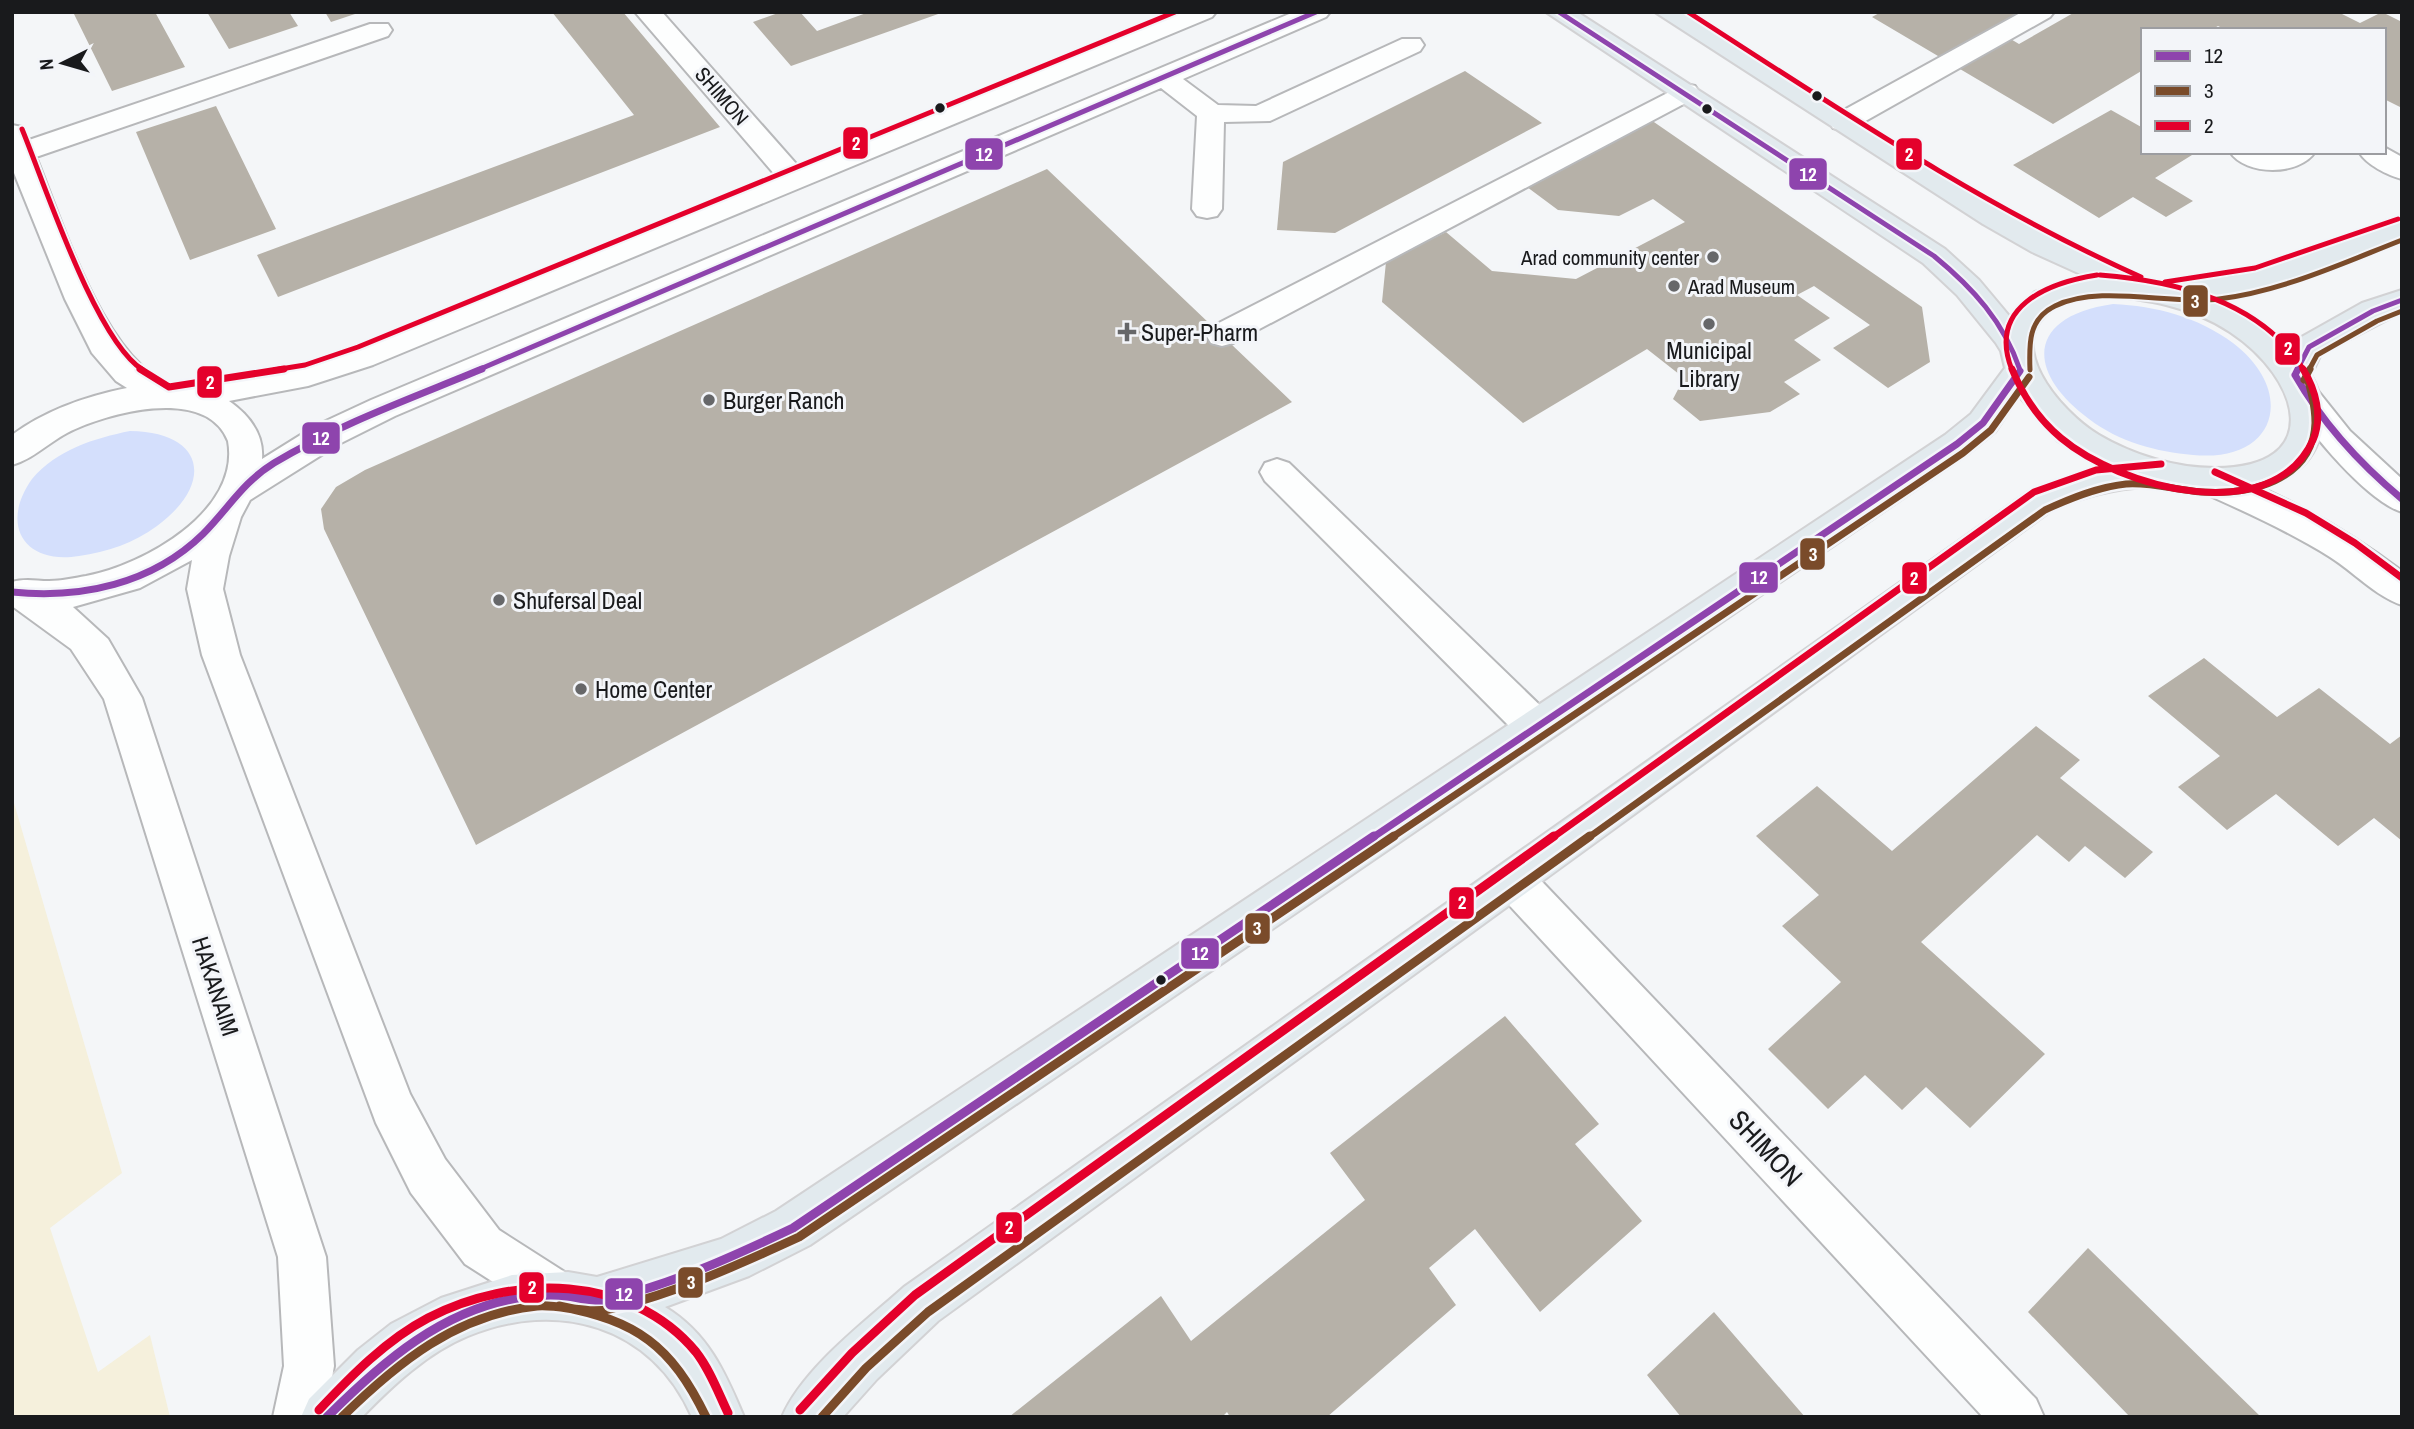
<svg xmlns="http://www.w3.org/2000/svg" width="2414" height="1429" font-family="'Archivo Narrow',sans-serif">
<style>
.green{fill:#d4dffc}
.sand{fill:#f5f0dc}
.building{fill:#b6b1a8}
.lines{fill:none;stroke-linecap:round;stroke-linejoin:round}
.minor-casing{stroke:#b7b8ba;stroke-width:4}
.major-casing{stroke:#d2d2d4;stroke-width:4}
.minor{fill:#fdfefe;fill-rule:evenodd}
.major{fill:#e2eaee;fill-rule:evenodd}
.bus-1-far2-casing{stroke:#f3f5f9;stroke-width:9}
.bus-1-far1-casing{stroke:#f3f5f9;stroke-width:12}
.bus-1-casing{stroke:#f3f5f9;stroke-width:14}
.bus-2-far2-casing{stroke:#f3f5f9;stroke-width:9}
.bus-2-far1-casing{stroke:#f3f5f9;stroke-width:12}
.bus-2-casing{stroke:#f3f5f9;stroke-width:14}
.bus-3-far2-casing{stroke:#f3f5f9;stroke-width:9}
.bus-3-far1-casing{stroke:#f3f5f9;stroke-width:12}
.bus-3-casing{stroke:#f3f5f9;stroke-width:14}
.bus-1-far2{stroke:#8e44ad;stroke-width:5}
.bus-1-far1{stroke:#8e44ad;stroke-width:7}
.bus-1{stroke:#8e44ad;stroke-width:9}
.bus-2-far2{stroke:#7a4b2a;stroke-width:5}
.bus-2-far1{stroke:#7a4b2a;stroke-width:7}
.bus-2{stroke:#7a4b2a;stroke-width:9}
.bus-3-far2{stroke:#e4002b;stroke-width:5}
.bus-3-far1{stroke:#e4002b;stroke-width:7}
.bus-3{stroke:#e4002b;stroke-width:9}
.bus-dot{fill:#191a1c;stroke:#f3f5f9;stroke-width:2.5}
.poi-dot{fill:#666769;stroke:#f3f5f9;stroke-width:2.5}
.labels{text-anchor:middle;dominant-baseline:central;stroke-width:6;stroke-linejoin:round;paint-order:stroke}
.far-street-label{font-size:21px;fill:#191a1c;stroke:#f3f5f9}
.far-poi-label{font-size:21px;fill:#191a1c;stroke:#f3f5f9;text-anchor:end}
.poi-label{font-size:24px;fill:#191a1c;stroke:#f3f5f9;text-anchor:start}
.street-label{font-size:24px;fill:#191a1c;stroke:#f3f5f9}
.near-street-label{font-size:28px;fill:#191a1c;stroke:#f3f5f9}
.line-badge{stroke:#f3f5f9;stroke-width:2.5}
.badge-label{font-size:19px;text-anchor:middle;font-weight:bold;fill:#fff}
</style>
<rect width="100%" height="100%" fill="#f4f6f8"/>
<path class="green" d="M2113,304C2156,306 2198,317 2233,343C2297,392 2277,463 2193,455C2157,452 2119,442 2089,419C2024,371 2028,316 2113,304Z
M130,431C206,432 214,484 157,526C134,543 107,552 79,556C23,565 0,524 32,479C56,450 95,438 130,431Z"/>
<path class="sand" d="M12,796L122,1173L50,1228L98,1372L150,1335L170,1417H12Z"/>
<path class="building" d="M73,12H155L185,67L112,91Z
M207,12H289L298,26L229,49Z
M325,12H358V13L331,22Z
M552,12H623L720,127L278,297L257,255L634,115Z
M781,12H800L817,31L869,12L941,13L791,66L753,22Z
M1881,12H2028L2009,38L2019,44L2075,12H2338L2360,23L2382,12L2402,22V108L2384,99V30H2226L2218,26L2211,30H2143V70L2053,124L1872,17Z
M1465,71L1542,123L1335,233L1277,230L1283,162Z
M216,106L276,229L190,260L136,132Z
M2111,110L2143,128V152H2186L2192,155L2155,178L2193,201L2166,217L2133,197L2099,218L2013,165Z
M1651,120L1922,307L1930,362L1888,388L1833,348L1870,325L1814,286L1797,295L1830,318L1794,340L1821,360L1784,382L1800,394L1770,412L1700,421L1673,399L1684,378L1647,349L1523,423L1382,302L1386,262L1446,232L1492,271L1576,279L1685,222L1653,199L1619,216L1558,210L1523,184Z
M1047,169L1292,402L476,845L324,529L321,509L336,487L365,470Z
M2204,658L2277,717L2319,688L2390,744L2402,735V841L2374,818L2338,846L2276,794L2227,830L2178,787L2220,756L2148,696Z
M2036,726L2080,760L2060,778L2153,852L2125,878L2085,846L2069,862L2037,835L1921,942L2045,1054L1970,1128L1926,1087L1902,1110L1865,1075L1828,1109L1768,1049L1841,982L1782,926L1819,895L1756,836L1817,786L1892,851Z
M1505,1016L1599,1124L1575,1144L1642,1221L1540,1312L1475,1229L1429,1268L1456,1305L1327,1417H1230L1227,1412L1222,1417H1009L1161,1296L1191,1341L1365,1200L1330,1153Z
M2088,1248L2261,1417H2130L2028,1312Z
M1714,1312L1805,1417H1681L1647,1375Z"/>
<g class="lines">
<defs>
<path id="minor" d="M635,12H662L799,167L1180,12H1216L1212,17L373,365L308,386L229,401C249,415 264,434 262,459L315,426L371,400L1294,12H1330L1326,17L1183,79L1218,105L1256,106L1402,39H1420L1424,45L1420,51L1270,121L1224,122L1222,209L1217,216L1207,218L1197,216L1192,209L1197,116L1161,88L395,416L339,444L250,500L241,517L229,556L223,589L240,655L410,1094L445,1159L499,1230L574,1278L582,1295L574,1312L557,1320L540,1312L465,1264L411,1193L376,1123L202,655L187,589L192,560L140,588L73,607L108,639L142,698L326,1257L334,1366L325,1417H273L284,1366L278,1257L104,699L71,649L12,606V582C25,578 36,581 49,581C61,581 74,578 86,576C144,565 241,511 228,441C206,385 106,413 67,433C48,443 33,459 12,465V435C46,410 87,396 127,388L116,381L92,353L65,299L12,168V125L22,127L29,140L370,24H388L392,30L388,36L36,157C61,217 109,378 181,386L305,364L351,349L776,176Z
M2022,12H2054L2050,17L1853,128L1843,130L1833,128L1829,122L1833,116Z
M1685,84L1695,86L1699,92L1695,98L1233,343L1222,346L1211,343L1206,335L1211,327Z
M2384,147L2402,157V179C2387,175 2367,165 2359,152H2384Z
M2230,152H2315C2299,176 2246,176 2230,152Z
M2306,387L2318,391L2350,431L2402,479V512C2367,501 2308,431 2290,399L2294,391Z
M1277,459L1289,463L1550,715L1555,727L1550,739L1536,744L1522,739L1265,481L1260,472L1265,463Z
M2211,469C2280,491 2344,528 2402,571V605C2375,596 2354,572 2330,557C2288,531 2244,511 2199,491L2194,482L2199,473Z
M1513,861L1528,867L2036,1399L2044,1417H1983L1498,893L1492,880L1498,867Z"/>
<path id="major" d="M1546,12H1577L1945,249L1979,280L2010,317L2035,292L2087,277L2032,252L1983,224L1655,12H1686L2003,210L2139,279L2168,284L2234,276L2280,263L2402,219V240L2302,278L2217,299L2250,315L2292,349L2298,339L2362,303L2402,290V312L2321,354L2311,375C2323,397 2327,418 2318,442C2302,484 2250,496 2209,494C2187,493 2167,486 2145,487C2112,489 2082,497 2052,510L938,1321L877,1379L843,1417H782C803,1368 865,1322 904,1287L2028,492L2103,467L2058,441L2019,396L1995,432L1969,453L810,1245L749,1276L665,1307C708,1333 725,1372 744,1417H692C652,1325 557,1299 468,1336C427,1353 393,1385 362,1417H301L309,1399L358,1350L391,1324L441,1298L512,1275L568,1272L597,1277L721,1239L776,1211L1945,435L1971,414L2005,368L2001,351L1996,343L1957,295L1923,263ZM2099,295C2145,299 2191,306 2230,332C2300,378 2327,468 2215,468C2175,468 2133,455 2099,435C2061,412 1997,340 2058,306C2071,299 2085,298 2099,295Z"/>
</defs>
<use href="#minor" class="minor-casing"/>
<use href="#major" class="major-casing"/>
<use href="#minor" class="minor"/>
<use href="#major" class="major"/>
<defs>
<path id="bus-1-far2" d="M1559,12L1934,256C1973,288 2004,322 2020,370
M478,370L1316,12
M2297,370L2309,347L2373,311L2402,300"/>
<path id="bus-1-far1" d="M2295,375C2323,424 2359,463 2402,499
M2295,375L2298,369
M12,592C81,599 152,584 203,534C228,509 243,482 274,463C339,424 412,398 482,369
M1372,838L1957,444L1983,423L2020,371"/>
<path id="bus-1" d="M327,1417C382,1362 444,1308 524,1297C538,1295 553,1294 567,1296C581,1298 595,1302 609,1299C673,1284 734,1256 793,1228L1374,836"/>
<path id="bus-2-far2" d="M2030,370C2029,344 2028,319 2055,306C2100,284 2169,305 2219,299C2283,291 2343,263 2402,240
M2309,370L2317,355L2377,321L2402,311"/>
<path id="bus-2-far1" d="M2304,380L2310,369
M1391,838L1963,453L1991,430L2029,377
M1588,838L2045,510C2071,498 2098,487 2126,484C2151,482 2176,490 2201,492C2248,495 2313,482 2315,423C2315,405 2310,388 2305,371"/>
<path id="bus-2" d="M559,1306C637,1321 671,1345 706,1417
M342,1417C397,1363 457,1314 537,1306C561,1304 587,1315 610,1309C676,1293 738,1265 799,1237L1394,836
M822,1417L866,1368L928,1312L1590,836"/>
<path id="bus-3-far2" d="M1688,12C1836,107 1980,205 2141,277
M22,129C45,185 96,341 143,370
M2100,275C2176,281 2261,301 2304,370
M2165,282L2255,268L2398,219
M274,370L305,365L358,347L1175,12
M2012,370C1987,307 2047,283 2097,275"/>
<path id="bus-3-far1" d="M140,369L169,387L284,369
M2012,369C2023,396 2038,419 2061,438C2119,487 2272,530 2313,440C2323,417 2316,390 2303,369
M2215,472L2306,513L2355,543L2402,578
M1552,838L2034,492L2096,470L2161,464"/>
<path id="bus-3" d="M319,1410C351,1376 386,1340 428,1318C513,1274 630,1273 696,1352C710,1370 718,1392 728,1413
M800,1410L852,1353L915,1295L1554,836"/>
</defs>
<use href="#bus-1-far2" class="bus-1-far2-casing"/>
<use href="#bus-1-far1" class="bus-1-far1-casing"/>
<use href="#bus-1" class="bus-1-casing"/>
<use href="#bus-2-far2" class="bus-2-far2-casing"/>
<use href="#bus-2-far1" class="bus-2-far1-casing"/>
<use href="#bus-2" class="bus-2-casing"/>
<use href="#bus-3-far2" class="bus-3-far2-casing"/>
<use href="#bus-3-far1" class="bus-3-far1-casing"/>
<use href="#bus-3" class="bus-3-casing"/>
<use href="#bus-1-far2" class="bus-1-far2"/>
<use href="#bus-1-far1" class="bus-1-far1"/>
<use href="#bus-1" class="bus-1"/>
<use href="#bus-2-far2" class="bus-2-far2"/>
<use href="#bus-2-far1" class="bus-2-far1"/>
<use href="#bus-2" class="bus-2"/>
<use href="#bus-3-far2" class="bus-3-far2"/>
<use href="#bus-3-far1" class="bus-3-far1"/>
<use href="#bus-3" class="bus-3"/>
</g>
<g class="bus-dot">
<circle cx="1817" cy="96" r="6"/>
<circle cx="940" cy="108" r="6"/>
<circle cx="1707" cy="109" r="6"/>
<circle cx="1161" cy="980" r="6"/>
</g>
<g class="poi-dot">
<circle cx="1713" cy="257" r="7"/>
<circle cx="1674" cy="286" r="7"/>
<circle cx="1709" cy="324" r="7"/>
<path d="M1123.5 321.5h7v7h7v7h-7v7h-7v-7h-7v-7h7z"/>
<circle cx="709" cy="400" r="7"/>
<circle cx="499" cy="600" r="7"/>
<circle cx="581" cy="689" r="7"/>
</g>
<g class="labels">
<g class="far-street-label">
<text transform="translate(722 96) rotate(49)">SHIMON</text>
</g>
<g class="far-poi-label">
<text x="1699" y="257">Arad community center</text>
<text x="1688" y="286" text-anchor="start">Arad Museum</text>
</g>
<g class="poi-label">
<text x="1141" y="332">Super-Pharm</text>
<text x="1709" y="350" text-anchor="middle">Municipal<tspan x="1709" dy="28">Library</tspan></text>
<text x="723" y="400">Burger Ranch</text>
<text x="513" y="600">Shufersal Deal</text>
<text x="595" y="689">Home Center</text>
</g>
<g class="street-label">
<text transform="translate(216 986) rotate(72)">HAKANAIM</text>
</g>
<g class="near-street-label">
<text transform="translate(1766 1148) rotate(47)">SHIMON</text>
</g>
</g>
<g class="line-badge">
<rect x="842" y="126" width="27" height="34" rx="7" fill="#e4002b"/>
<rect x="964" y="137" width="40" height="34" rx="7" fill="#8e44ad"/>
<rect x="1895" y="137" width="28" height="34" rx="7" fill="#e4002b"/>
<rect x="1788" y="157" width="40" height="34" rx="7" fill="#8e44ad"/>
<rect x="2182" y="284" width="27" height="34" rx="7" fill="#7a4b2a"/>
<rect x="2274" y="332" width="27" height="34" rx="7" fill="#e4002b"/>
<rect x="196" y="365" width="27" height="34" rx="7" fill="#e4002b"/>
<rect x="301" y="421" width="40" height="34" rx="7" fill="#8e44ad"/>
<rect x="1799" y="537" width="27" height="34" rx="7" fill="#7a4b2a"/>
<rect x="1738" y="561" width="41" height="33" rx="7" fill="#8e44ad"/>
<rect x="1901" y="561" width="27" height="34" rx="7" fill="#e4002b"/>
<rect x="1448" y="886" width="27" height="34" rx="7" fill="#e4002b"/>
<rect x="1244" y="912" width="27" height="33" rx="7" fill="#7a4b2a"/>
<rect x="1180" y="937" width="40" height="33" rx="7" fill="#8e44ad"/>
<rect x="995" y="1211" width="28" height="33" rx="7" fill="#e4002b"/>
<rect x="677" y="1266" width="27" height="33" rx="7" fill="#7a4b2a"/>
<rect x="518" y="1271" width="27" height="33" rx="7" fill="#e4002b"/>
<rect x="604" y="1277" width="40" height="34" rx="7" fill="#8e44ad"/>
</g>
<g class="badge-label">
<text x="856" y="150">2</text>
<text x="984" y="161">12</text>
<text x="1909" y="161">2</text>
<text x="1808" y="181">12</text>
<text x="2195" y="308">3</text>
<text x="2288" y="355">2</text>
<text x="210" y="389">2</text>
<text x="321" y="445">12</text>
<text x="1813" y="561">3</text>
<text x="1759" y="584">12</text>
<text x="1914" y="585">2</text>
<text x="1462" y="909">2</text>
<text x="1257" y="935">3</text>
<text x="1200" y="960">12</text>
<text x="1009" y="1234">2</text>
<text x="691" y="1289">3</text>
<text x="532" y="1294">2</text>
<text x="624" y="1301">12</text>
</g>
<rect width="2414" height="1429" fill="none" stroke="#191a1c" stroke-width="28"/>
<rect x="2141" y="28" width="245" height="126" fill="#f3f5f9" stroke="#9c9da1" stroke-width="2"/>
<rect x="2155" y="51" width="35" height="10" fill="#8e44ad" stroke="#9c9da1" stroke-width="2"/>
<text x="2204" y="63" font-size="21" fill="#191a1c">12</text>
<rect x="2155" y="86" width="35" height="10" fill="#7a4b2a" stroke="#9c9da1" stroke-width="2"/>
<text x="2204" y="98" font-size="21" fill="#191a1c">3</text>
<rect x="2155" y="121" width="35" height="10" fill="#e4002b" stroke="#9c9da1" stroke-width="2"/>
<text x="2204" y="133" font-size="21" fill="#191a1c">2</text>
<g transform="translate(63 63) rotate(265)" stroke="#f3f5f9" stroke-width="5" paint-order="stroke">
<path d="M0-5L12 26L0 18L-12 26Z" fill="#191a1c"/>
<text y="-10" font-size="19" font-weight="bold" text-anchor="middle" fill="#191a1c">N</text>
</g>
</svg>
